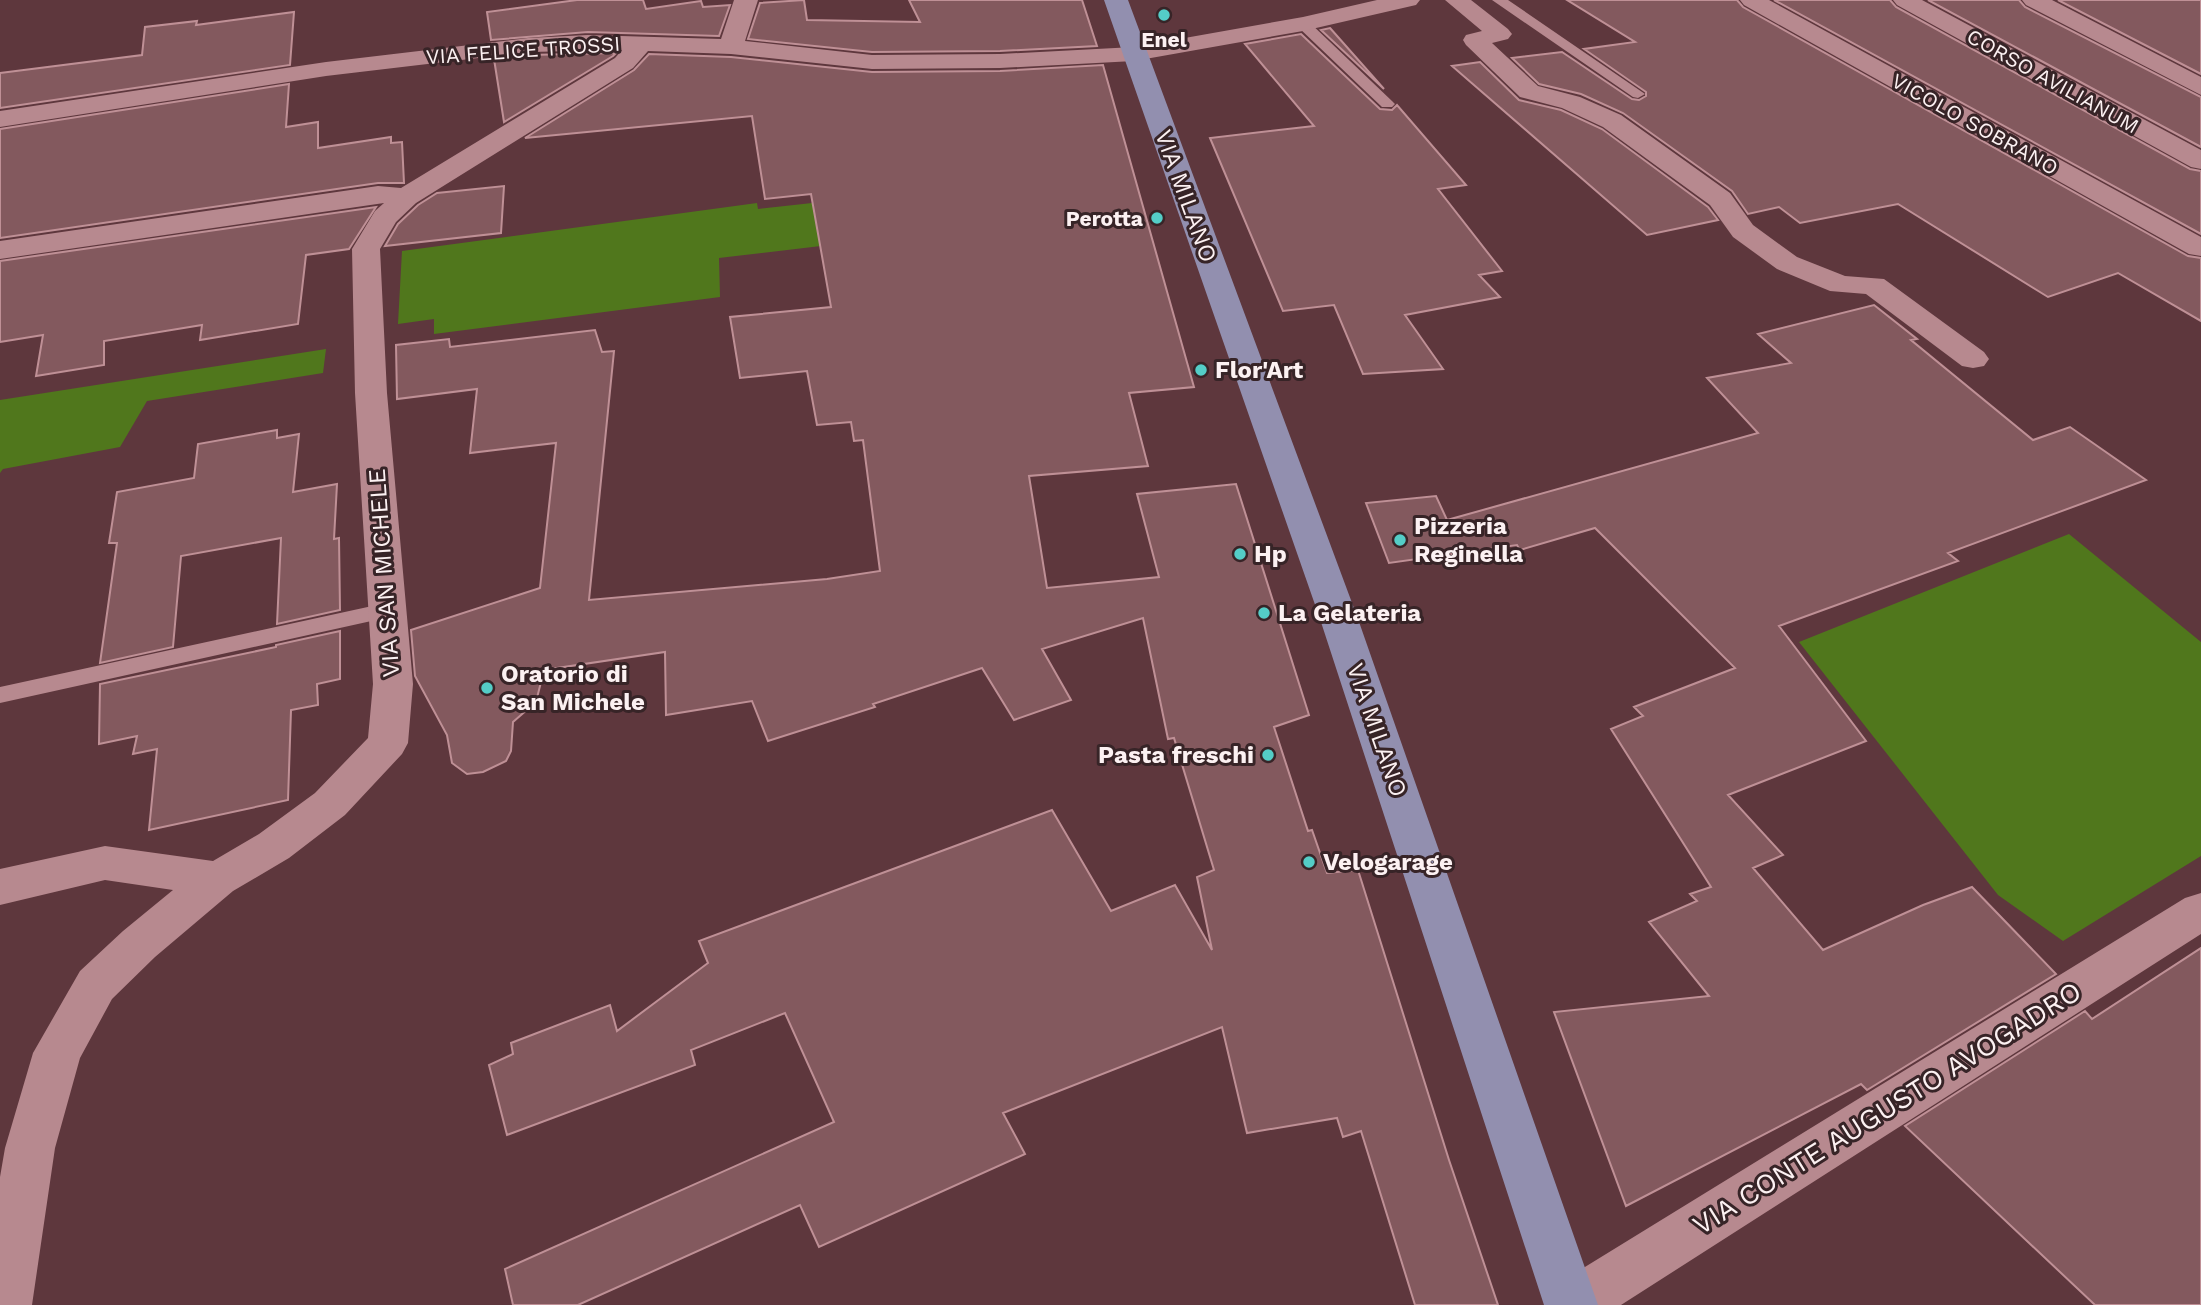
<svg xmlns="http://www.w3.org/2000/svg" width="2201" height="1305" font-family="'Work Sans',sans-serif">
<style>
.green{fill:#50771c}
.building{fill:#83595e;stroke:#bf9096;stroke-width:2}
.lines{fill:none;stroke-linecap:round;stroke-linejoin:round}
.service{fill:#b7898f;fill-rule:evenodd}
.minor{fill:#b7898f;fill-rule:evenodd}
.secondary{fill:#928faf;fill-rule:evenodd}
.poi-dot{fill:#54cdc7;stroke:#372427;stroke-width:2.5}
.labels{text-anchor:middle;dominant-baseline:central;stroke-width:6;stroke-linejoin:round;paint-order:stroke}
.far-poi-label{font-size:21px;font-weight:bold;fill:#fcf1f2;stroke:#372427}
.far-street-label{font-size:21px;fill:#fcf1f2;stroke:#372427}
.street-label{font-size:24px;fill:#fcf1f2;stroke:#372427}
.poi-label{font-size:24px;font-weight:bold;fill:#fcf1f2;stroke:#372427;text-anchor:start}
.near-street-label{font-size:28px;fill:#fcf1f2;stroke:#372427}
</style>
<rect width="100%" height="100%" fill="#5e373d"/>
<path class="green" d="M757,203L758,209L812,203L822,216L863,241L719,258L720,297L434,334V319L398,324L402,251Z
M326,349L323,373L147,401L120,447L3,469L0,473V400Z
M2069,534L2201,642V856L2063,941L1998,895L1799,642Z"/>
<path class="building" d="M577,0H643L646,9L701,1L703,7L730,5L719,36L588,32L491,40L487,12Z
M804,0L807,20L920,22L909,0H1082L1097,46L1000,51L872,52L748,39L760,3Z
M1567,0H1737L1743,7L2188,256L2201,258V321L2118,273L2048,297L1898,204L1800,223L1779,207L1748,214L1732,191L1623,113L1581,94L1539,84L1512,58L1562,52L1632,99L1639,100L1646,96V92L1584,49L1635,42Z
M1774,0H1890L1896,7L2190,169L2201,171V234Z
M1928,0H2019L2025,7L2201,97V147Z
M2058,0H2201V74Z
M294,12L290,65L0,108V73L142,55L145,27L197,21L196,25Z
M1330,28L1384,89L1321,30Z
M1301,34L1380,109L1392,110L1397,105L1466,185L1438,189L1502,271L1479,275L1500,297L1405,315L1443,369L1363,374L1334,305L1283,311L1210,138L1314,126L1245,44Z
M616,53L613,56L504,122L494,59L528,55Z
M649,54L731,57L872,72L1000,71L1103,65L1194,387L1129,393L1148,466L1029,476L1047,588L1159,577L1137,494L1236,484L1309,715L1274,727L1308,831L1312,830L1327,873L1358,870L1449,1160L1498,1305H1415L1361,1131L1343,1137L1337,1118L1247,1133L1222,1027L1003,1113L1025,1154L819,1247L800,1205L578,1305H513L505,1269L834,1122L785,1013L691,1050L695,1065L507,1135L489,1065L513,1054L511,1043L610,1005L617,1031L708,963L699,941L1052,810L1111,911L1175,885L1212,950L1197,877L1214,870L1174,738L1168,739L1143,618L1042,649L1071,700L1014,720L982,668L873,704L875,707L768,741L752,701L666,715L665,652L544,670L536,702L513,722L511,751L506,761L483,772L467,774L452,763L447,735L415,676L411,630L540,588L556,443L470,453L477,389L397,399L396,345L449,339L450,347L595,330L602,352L614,351L589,600L827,579L880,571L863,440L854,441L851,422L817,425L807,371L740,378L730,317L831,307L811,194L765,199L752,116L525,138L634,70Z
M1480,62L1519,100L1561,110L1602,129L1708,207L1718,220L1647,235L1452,66Z
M289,84L286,127L318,122V148L391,137V143L402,142L404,183H378L0,238V129Z
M504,186L501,233L385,246L398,224L418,205L437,193Z
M376,207L349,249L306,255L298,324L200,340L202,325L104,341V365L36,376L43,335L0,342V261Z
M1874,305L1917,339L1911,340L2033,440L2070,427L2146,480L1948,553L1958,561L1779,626L1866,741L1728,795L1783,855L1753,868L1823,950L1923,905L1972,887L2056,974L1867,1090L1861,1084L1626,1206L1554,1012L1709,996L1649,922L1697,901L1690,894L1711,887L1611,729L1643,716L1634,707L1735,668L1595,528L1520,550L1517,545L1389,563L1366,503L1436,496L1447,520L1758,433L1707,378L1791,363L1758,334Z
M277,430V438L299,434L293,492L337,484L334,539L339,538L340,610L277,624L281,538L181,556L173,647L100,663L117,543H109L117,492L194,478L198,444Z
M340,631V679L317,684L318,705L291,710L288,800L149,830L157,749L133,754L137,736L99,744L100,684L276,647V645Z
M2201,948V1305H2095L1905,1126L2085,1011L2092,1019Z"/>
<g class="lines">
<path class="service" d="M1492,0H1508L1645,94L1638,98L1633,97Z
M1303,20L1308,21L1392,101L1395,104L1392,107H1382L1298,27L1296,24Z
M386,603L394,606L397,611L394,616L0,703V687Z"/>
<path class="minor" d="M734,0H758L745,41L872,55L1000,54L1134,47L1303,17L1377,0H1420L1416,5L1303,31L1134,61L1000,68L872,69L731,54L648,51L633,68L416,203L396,222L380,249L387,393L413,684L408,743L402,754L345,815L289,858L233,891L155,957L112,999L80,1058L55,1148L32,1305H0V1177L5,1148L33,1053L80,971L123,931L173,890L105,880L0,905V869L105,846L213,861L259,834L315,793L368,738L373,684L355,393L352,249L375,211L384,203L0,259V241L378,186L401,188L615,58L622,50L528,52L326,76L0,127V111L326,62L528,38L588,35L721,39Z
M1445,0H1471L1508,29L1512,34L1508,39L1492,43L1538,86L1580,97L1621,115L1730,193L1753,225L1797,257L1845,276L1884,279L1984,352L1989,359L1984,366L1973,368L1962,366L1866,294L1830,291L1777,269L1733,237L1710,205L1603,127L1562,108L1520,97L1466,45L1463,40L1466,35L1482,31Z
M1740,0H1769L2201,237V256L2189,254L1744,5Z
M1893,0H1922L2201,150V169L2191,167L1897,5Z
M2022,0H2052L2201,77V95L2026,5Z
M2201,893V934L1621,1305H1546L1554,1286L2185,898Z"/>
<path class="secondary" d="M1104,0H1128L1358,619L1598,1305H1544L1320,619Z"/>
</g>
<g class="poi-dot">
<circle cx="1164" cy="15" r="7"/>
<circle cx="1157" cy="218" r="7"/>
<circle cx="1201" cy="370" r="7"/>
<circle cx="1400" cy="540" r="7"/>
<circle cx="1240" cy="554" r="7"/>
<circle cx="1264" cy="613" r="7"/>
<circle cx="487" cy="688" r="7"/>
<circle cx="1268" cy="755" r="7"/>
<circle cx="1309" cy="862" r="7"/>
</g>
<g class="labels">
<g class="far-poi-label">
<text x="1164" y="39">Enel</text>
<text x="1143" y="218" text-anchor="end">Perotta</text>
</g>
<g class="far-street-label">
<text transform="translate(523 50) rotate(-4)">VIA FELICE TROSSI</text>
<text transform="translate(2053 81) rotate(29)">CORSO AVILIANUM</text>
<text transform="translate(1975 124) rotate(29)">VICOLO SOBRANO</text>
</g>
<g class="street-label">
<text transform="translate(1186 196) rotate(70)">VIA MILANO</text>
<text transform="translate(384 573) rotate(-94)">VIA SAN MICHELE</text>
<text transform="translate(1377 730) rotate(71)">VIA MILANO</text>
</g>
<g class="poi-label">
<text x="1215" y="370">Flor'Art</text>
<text x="1414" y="526">Pizzeria<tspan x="1414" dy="28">Reginella</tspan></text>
<text x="1254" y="554">Hp</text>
<text x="1278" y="613">La Gelateria</text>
<text x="501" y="674">Oratorio di<tspan x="501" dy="28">San Michele</tspan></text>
<text x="1254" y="755" text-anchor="end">Pasta freschi</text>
<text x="1323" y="862">Velogarage</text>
</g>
<g class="near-street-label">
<text transform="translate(1887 1108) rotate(-32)">VIA CONTE AUGUSTO AVOGADRO</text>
</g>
</g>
</svg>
